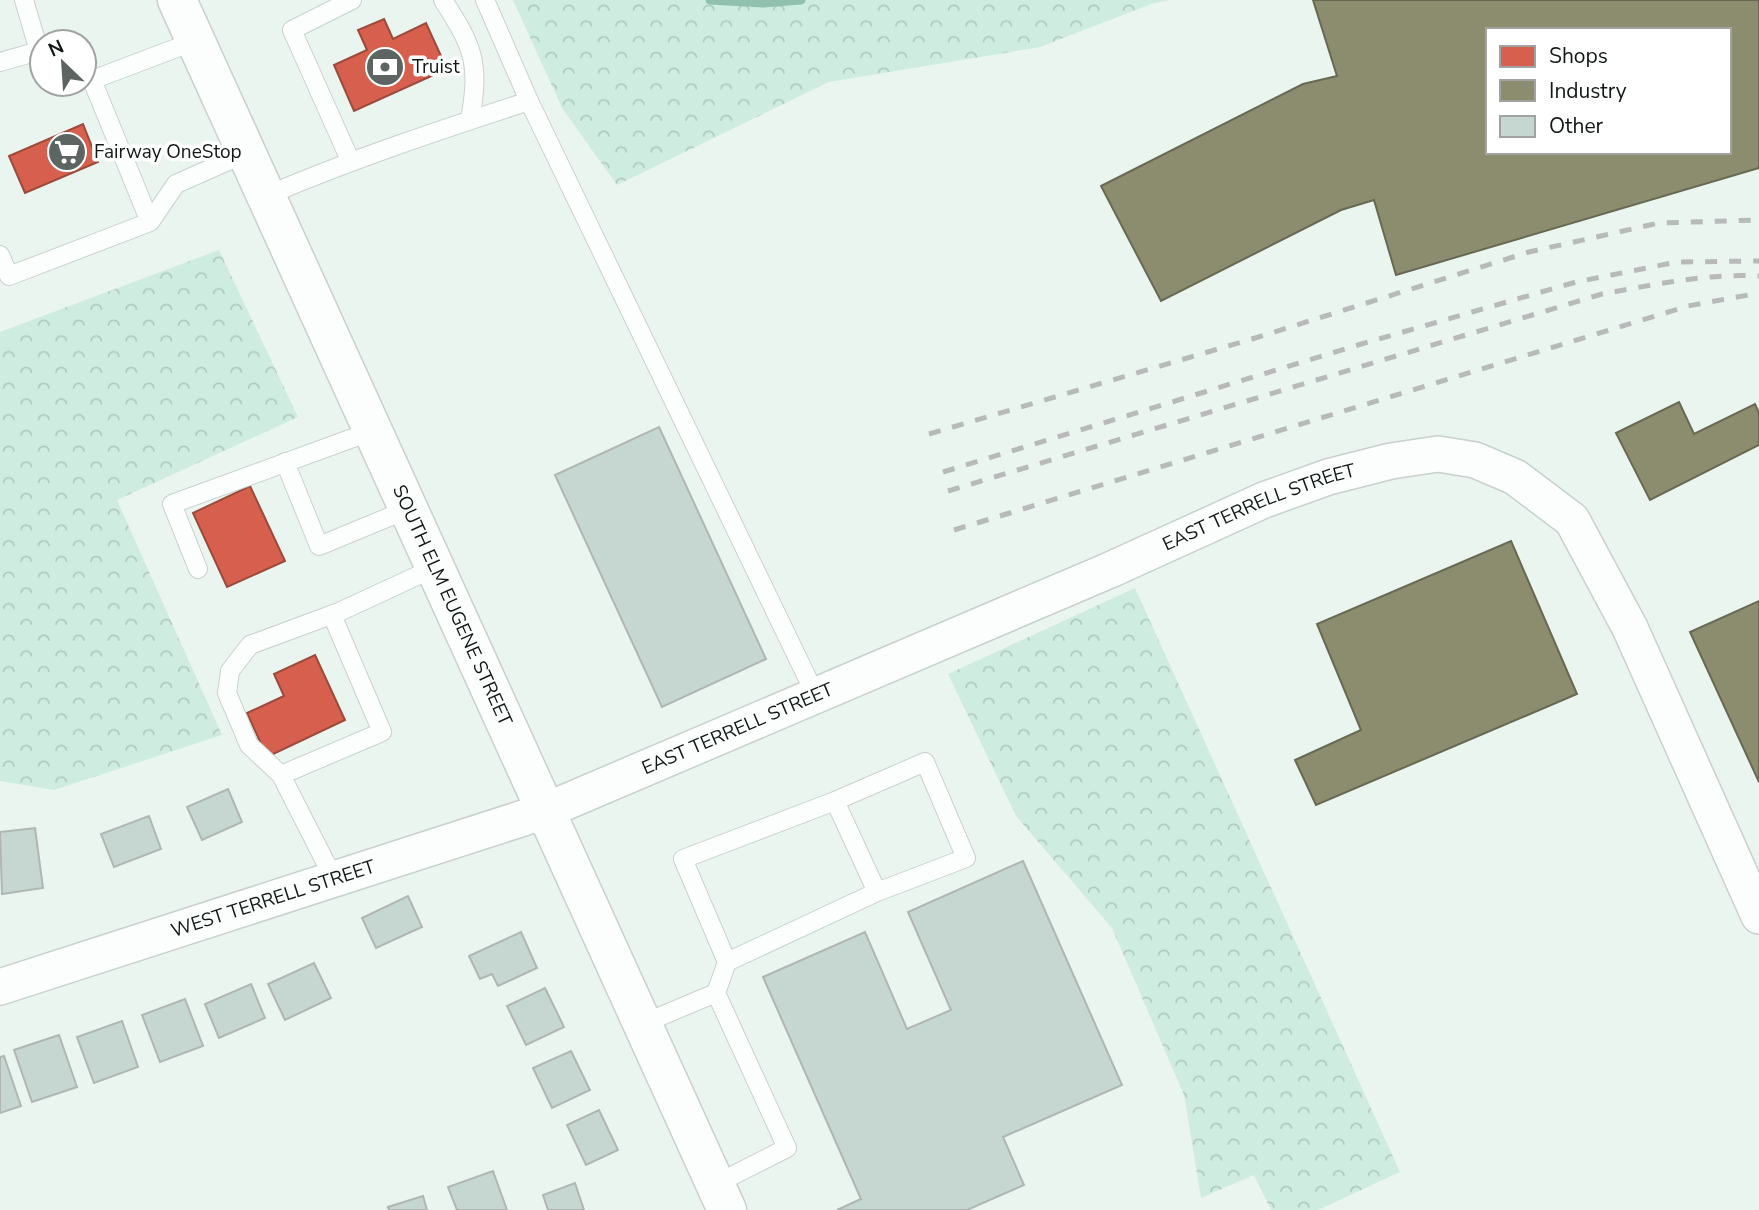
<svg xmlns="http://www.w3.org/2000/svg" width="1759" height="1210" font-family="'Nunito Sans',sans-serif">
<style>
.forest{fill:url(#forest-crowns)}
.shops{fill:#d6604d;stroke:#9b4a3c;stroke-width:2}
.industry{fill:#8c8c6e;stroke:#676953;stroke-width:2;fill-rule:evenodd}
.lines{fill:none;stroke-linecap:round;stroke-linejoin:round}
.stream{stroke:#8fc1ae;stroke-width:9}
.building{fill:#c5d7d0;stroke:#afb6b3;stroke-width:2}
.lane-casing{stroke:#c8d1cd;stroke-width:20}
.street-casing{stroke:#c8d1cd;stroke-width:38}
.secondary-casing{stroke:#c8d1cd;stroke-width:41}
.lane{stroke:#fcfefd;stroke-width:18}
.street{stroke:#fcfefd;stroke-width:35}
.secondary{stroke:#fcfefd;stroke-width:38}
.rail{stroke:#b8baba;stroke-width:5;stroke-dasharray:12 12;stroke-linecap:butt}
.labels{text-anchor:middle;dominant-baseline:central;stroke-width:7;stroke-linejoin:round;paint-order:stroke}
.poi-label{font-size:19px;fill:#111815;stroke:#fff;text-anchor:start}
.street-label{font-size:19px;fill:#111815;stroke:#fff}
</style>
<defs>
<pattern id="forest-crowns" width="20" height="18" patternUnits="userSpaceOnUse" patternTransform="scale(1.75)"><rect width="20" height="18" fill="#ceede0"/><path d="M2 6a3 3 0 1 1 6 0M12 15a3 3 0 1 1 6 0" fill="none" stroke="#b0cabf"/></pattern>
</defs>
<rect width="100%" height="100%" fill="#eaf5f0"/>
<path class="forest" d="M513,0H1170L1154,3L1040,47L829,82L617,185L562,108Z
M219,250L298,417L117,500L222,735L54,790L0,781V332Z
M1135,588L1400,1172L1318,1210H1271L1254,1175L1201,1198L1184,1095L1112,928L1016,816L948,674Z"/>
<path class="shops" d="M384,19L393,39L426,23L447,69L354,111L334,65L367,50L358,30Z
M83,124L98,162L25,193L9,156Z
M250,486L285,561L227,587L193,513Z
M315,655L345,720L267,757L247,713L284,696L274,674Z"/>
<path class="industry" d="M1313,0H1759V168L1396,275L1374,200L1341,210L1161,301L1101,186L1303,84L1337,76ZM1488,30H1729V152H1488Z
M1679,402L1694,434L1755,404L1759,413V445L1650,500L1616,433Z
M1511,541L1577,694L1316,805L1295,760L1361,730L1317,624Z
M1759,601V782L1690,632Z"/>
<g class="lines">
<path class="stream" d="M710,0L763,3L801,0"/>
</g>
<path class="building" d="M659,427L766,659L662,707L555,475Z
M228,789L242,822L202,840L187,807Z
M149,816L161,849L114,867L101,834Z
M35,828L43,888L2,894L0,832Z
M1023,861L1122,1085L1003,1137L1024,1185L967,1210H837L861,1199L763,977L865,932L907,1029L951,1010L908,912Z
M408,896L422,927L376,948L362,918Z
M521,932L537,968L498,986L492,974L480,979L469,956Z
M314,963L331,998L285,1020L268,984Z
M251,984L265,1018L219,1038L205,1004Z
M545,988L564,1027L526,1045L507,1006Z
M185,999L203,1046L160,1062L142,1015Z
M122,1021L138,1067L94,1083L77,1037Z
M59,1035L77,1087L32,1102L14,1050Z
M571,1051L590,1090L552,1108L533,1068Z
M4,1056L21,1106L0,1113V1057Z
M599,1110L618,1150L586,1165L567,1125Z
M493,1171L507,1210H457L448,1187Z
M575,1183L584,1210H548L543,1195Z
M423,1196L427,1210H389L388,1207Z"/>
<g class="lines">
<defs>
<path id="lane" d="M443,0C474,48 480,63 470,120
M485,0L529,101L816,696
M0,62L39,51L24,0
M350,160L292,30L352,0
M266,196C352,159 440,130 529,101
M150,222L92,80L195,41
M0,255L9,276L150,222L176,184L246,153
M285,462L319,546L406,510
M198,569L172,504L372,431
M281,775L382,732L332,615
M835,801L925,762L966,858L877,892
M334,879L281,775L249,745L227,693L230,671L250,645L339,612L434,568
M642,1024L716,993
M716,1184L787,1148L716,993L727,962L877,892L835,801L683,859L727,962"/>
<g id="street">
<path id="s1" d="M0,987L545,811L1110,570L1264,500L1328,477L1391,461L1438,454L1475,460L1515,477L1572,520L1630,628L1759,916"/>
</g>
<g id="secondary">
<path id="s2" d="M177,0L727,1210"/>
</g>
</defs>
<use href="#lane" class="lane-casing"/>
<use href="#street" class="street-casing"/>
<use href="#secondary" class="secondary-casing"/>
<use href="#lane" class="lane"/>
<use href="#street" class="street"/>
<use href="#secondary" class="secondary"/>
<path class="rail" d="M929,434L1252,339L1529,252L1659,223L1759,220
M943,472L1358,345L1576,282L1677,262L1759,261
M948,491L1602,294C1653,285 1706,273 1759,276
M954,530L1688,306L1759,293"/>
</g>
<defs>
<symbol id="bank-disc" viewBox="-11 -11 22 22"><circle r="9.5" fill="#5d6562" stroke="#fff"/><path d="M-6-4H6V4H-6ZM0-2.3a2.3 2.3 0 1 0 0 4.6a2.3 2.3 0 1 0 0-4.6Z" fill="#fff"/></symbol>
<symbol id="supermarket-disc" viewBox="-11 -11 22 22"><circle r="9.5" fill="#5d6562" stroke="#fff"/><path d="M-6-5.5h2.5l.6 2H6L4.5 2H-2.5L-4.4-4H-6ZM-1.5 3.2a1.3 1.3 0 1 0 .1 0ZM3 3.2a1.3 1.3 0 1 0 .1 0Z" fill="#fff"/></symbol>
</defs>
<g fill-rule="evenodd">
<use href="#bank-disc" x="363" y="45" width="44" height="44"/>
<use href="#supermarket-disc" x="45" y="130" width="44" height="44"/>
</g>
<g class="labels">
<g class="poi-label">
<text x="412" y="67">Truist</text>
<text x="94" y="152">Fairway OneStop</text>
</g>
<g class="street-label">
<text stroke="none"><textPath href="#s1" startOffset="1349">EAST TERRELL STREET</textPath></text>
<text stroke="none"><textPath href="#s2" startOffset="665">SOUTH ELM EUGENE STREET</textPath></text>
<text stroke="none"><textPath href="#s1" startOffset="782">EAST TERRELL STREET</textPath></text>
<text stroke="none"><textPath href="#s1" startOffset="287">WEST TERRELL STREET</textPath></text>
</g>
</g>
<rect x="1486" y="28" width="245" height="126" fill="#ffffff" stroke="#a0a3a1" stroke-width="2"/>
<rect x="1500" y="46" width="35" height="21" fill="#d6604d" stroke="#a0a3a1" stroke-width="2"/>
<text x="1549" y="63" font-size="21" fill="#111815">Shops</text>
<rect x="1500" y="80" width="35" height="21" fill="#8c8c6e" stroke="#a0a3a1" stroke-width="2"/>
<text x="1549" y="98" font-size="21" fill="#111815">Industry</text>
<rect x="1500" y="116" width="35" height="21" fill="#c5d7d0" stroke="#a0a3a1" stroke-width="2"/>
<text x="1549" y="133" font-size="21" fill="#111815">Other</text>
<g transform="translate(63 63) rotate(335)"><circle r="33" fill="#ffffff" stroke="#a0a3a1" stroke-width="2"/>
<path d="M0-5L12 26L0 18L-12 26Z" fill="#5d6562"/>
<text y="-10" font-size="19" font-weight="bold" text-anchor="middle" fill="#111815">N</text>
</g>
</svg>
